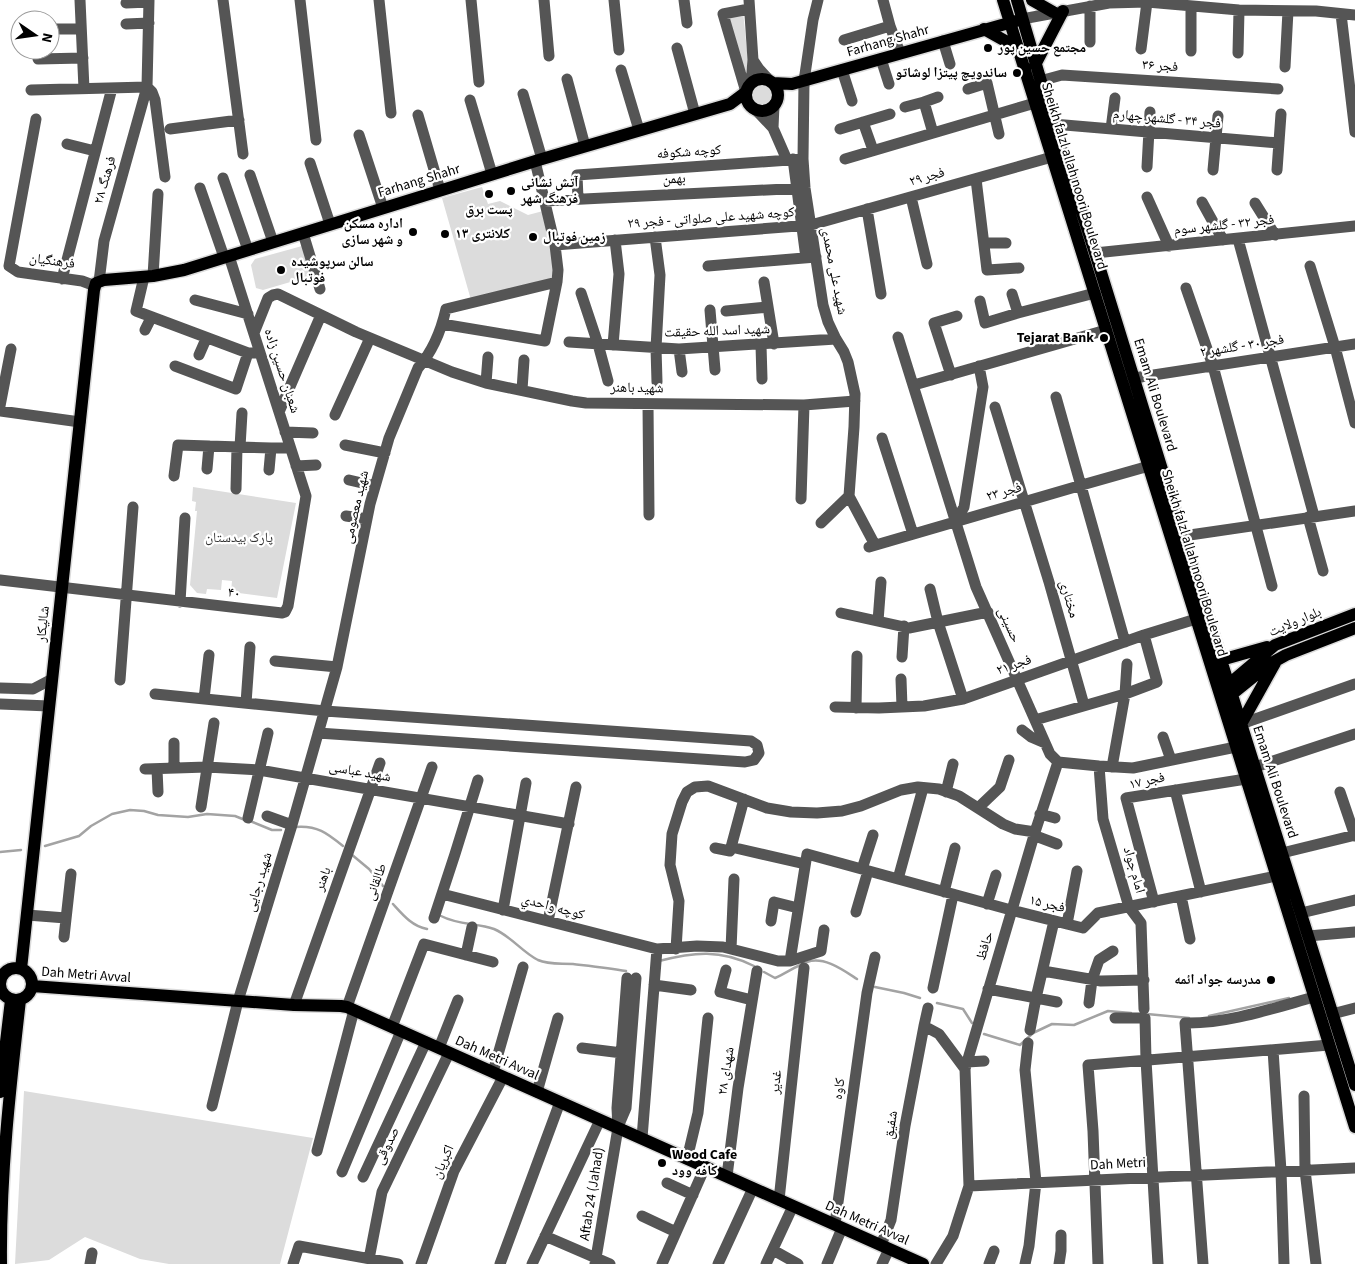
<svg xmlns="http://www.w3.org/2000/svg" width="1355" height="1264" font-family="'Source Sans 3','Noto Naskh Arabic',sans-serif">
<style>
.green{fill:#dcdcdc}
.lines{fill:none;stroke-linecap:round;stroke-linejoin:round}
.stream{stroke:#a3a3a3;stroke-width:2.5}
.major-casing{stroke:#dbdbdb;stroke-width:15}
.minor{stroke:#555;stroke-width:11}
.major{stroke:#000;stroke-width:12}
.poi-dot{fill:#000;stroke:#fff;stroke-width:2}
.labels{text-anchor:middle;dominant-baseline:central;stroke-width:4.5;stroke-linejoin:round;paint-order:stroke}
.street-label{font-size:14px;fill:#000;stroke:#fff}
.poi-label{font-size:14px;font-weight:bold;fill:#000;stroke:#fff;text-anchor:start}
.park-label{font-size:14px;fill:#333;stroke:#fff}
</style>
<rect width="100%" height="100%" fill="#fff"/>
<path class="green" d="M743,11L748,61L746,71L741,73L724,15Z
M760,79L776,87C784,109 755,121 746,99L751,83L755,80Z
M482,187L488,204L500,201L528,215L543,211L556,277L471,300L442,198Z
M302,246L311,276L263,290L256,288L251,265L255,259Z
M193,487L296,503L277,598L231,592L232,581L222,580L221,590L207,589L206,594L197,593L190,585L197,511H195L196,502L192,501Z
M24,1091L313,1138L280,1264H169L140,1259L85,1237L49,1260L15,1264Z"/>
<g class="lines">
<path class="stream" d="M250,821L272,830H281
M295,827C317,825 327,833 343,846
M45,846L79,836L91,826L112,814L130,810L144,811L158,815L188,817L207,814L235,816L245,820
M0,852L21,850
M351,854L369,869L383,886
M393,904C403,915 412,926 427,929
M441,916C458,925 477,923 494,929C511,936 522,952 538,960C549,965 561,963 573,964C590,966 609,968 626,971
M659,961C694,952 720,949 754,966
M764,972L775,978C786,973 796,966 807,962C824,956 843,970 857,979
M875,987L904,993L920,998
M937,1003L963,1009L972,1023
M1147,1014L1189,1018
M1209,1016L1289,998
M984,1034L1020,1045L1033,1033L1052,1024L1074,1025L1108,1011L1131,1013"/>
<defs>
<path id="major" d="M1003,0L1355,1127
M1017,0L1055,129L1095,253L1221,660L1355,1085
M1032,0L1053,12
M984,29L1018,48
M1035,65L1063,11
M746 95a16 16 0 1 1 32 0a16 16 0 1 1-32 0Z
M773,83L792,84L1016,21
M1221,660L1267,647
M1223,686L1229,684L1275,645L1355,614
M1226,696L1232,694L1268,665L1286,655L1355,628
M1241,724L1275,663
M0 984a16 16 0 1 1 32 0a16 16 0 1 1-32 0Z
M21,969L94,290L96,283L104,280L153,276L184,270L542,159L730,104L746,92
M32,986L294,1005L341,1006L347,1007L923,1264
M0,1092L11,1000
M1,1264C0,1176 10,1088 20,1000"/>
</defs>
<use href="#major" class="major-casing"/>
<path class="minor" d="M80,0L84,89
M149,0L147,87L152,92L155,100L165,177
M223,0L243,154
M300,0L316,140
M379,0L391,113
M471,0L479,82
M544,0L549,56
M614,0L619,50
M684,0L687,23
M749,0L753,60L759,69L769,80
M818,0L813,20L804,81L803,159L805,188L823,305L828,322L836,339L844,352L848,362L855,394L854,427L849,496L875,545
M883,0L890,26L900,53
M126,3L149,2
M1090,6V42
M1341,14L1355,132
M1022,19L1109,3L1147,2L1239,10L1316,11L1355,15
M126,24L149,23
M52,29H81
M844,40L890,26
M943,41L950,64
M677,48L695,114
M1141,49L1147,2
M1191,51V6
M1238,53L1239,10
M38,59L83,58
M881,59L889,84
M1285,67L1288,11
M621,70L639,130
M842,70L852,101
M567,79L585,146
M1040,81L1062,75L1278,89
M751,83L753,60
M968,89L987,83L999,134
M31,90L147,87L104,241L99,282
M746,92L723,14L749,9
M523,94L542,159
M470,100L492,174
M905,107L924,102
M756,110L773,128L787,160
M418,115L440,190
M36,119L9,266L18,272L82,281L90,284
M863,122L873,150
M1053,124L1279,143
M773,128L774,105
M170,129L239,120
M840,129L890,114
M1111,129L1115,98
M933,133L924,102L938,97
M359,135L383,208
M67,144L95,151
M793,159L806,258
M845,159L1035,103
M310,163L330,224
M1147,167L1150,112
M1213,170L1218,116
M1277,170L1281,114
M250,175L273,242
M223,178L248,250
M976,179L987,270L1019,268
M200,188L224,257
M911,197L927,264
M1147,197L1169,246
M578,199L577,175L803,159
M544,201L805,188
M1202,202L1223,240
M1255,203L1275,235
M867,209L881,294
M303,233L320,289
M655,237L660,275L656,348L657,382
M1238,239L1314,516
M984,243H1006
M555,245L811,225L1052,157
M1095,253L1355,226
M708,266L816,257
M1310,266L1335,347L1355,423
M153,276L158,194
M144,277L136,311L248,353H260
M62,279L112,88
M764,282L774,344
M1186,288L1213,366L1272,586
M581,293L598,344L608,381
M1012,294L1018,313L1095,293
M195,300L248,314
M980,301L985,323L1018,313
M710,310L715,370
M726,311L768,307
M442,324L545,341L557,282L558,270L555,245L535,161
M145,330L151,318
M254,333L268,298L273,295L278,294L356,332L452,372L486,383L572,401L586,403L804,405L855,401
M898,337L976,587L1050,754L1058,762
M569,342L679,349L836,339
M613,345L619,274L615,240
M761,345L762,379
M679,349L682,372
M199,355L206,339
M175,366L236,389L248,353
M951,375L934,323L957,316
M1134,378L1355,344
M486,383L488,357
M914,385L1106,330
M522,390L524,360
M1056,397L1125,642
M648,404L649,515
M0,406L11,349
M995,407L1049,582L1084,705
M0,411L80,422
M279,412L321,315
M335,415L370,338
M285,432L313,433
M882,438L913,534
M345,445L385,453
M240,447L242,413
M296,466L316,465
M207,469L209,446
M269,470L271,448
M174,476L178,445L271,448H290
M349,480L375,486
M236,489L237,447
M801,499L804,405
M346,516L367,519
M1308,517L1323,571
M956,521L964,507L983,387L979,366
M821,523L849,496
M1183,536L1355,511
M869,547L1082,485L1149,466
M0,580L282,613L285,612L288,606L306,496L229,256
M930,589L938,622L963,699
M180,602L185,518
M841,613L909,628L988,612
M878,621L881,582
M902,657L904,626
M275,661L337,667
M901,679L902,707
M120,680L133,507
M0,688L33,689L52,679
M155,694L325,711L751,741L757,745L759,753L754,760L745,762L318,733
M204,699L209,655
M246,703L250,647
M0,704L49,706
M835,707L879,708L924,706L963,699L1144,635L1196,619
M856,708L857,656
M1035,720L1125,694L1157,682L1144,635
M1241,724L1355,684
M1022,730L1031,737L1045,743
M1163,737L1171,760
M174,743V768
M1058,762L1099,766L1133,768L1236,747
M1099,766L1103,819L1129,907L1141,923L1144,1009
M1112,767L1125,694L1127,664
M1255,767L1355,734
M145,769L207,767L259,770L569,824
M157,769L158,792
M1175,790L1201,892
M946,792L953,764
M1340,792L1355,836
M201,807L214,723
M978,808L1000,787L1009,760
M1040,814L1055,818
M267,816L292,825
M248,818L268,733
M1033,835L1057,844
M731,847L805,864
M715,848L730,851L744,799
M1282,853L1355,835
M862,869L873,835
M898,879L923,788
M944,892L955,848
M442,894L657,949L697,946L723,947L778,961H790L821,951L824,930
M1181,896L1190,939
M1154,902L1126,798L1246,779
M987,904L996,875
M503,910L526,783
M856,912L868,871
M1301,913L1355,900
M27,915L66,918
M434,918L455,854L478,780
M548,921L576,787
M771,921L774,902L798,908
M1067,924L1077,871
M1308,936L1355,932
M64,937L71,874
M676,949L679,901L670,865L672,834L682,802L687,792L695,787L708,786L767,808L791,812L817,813L842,811L861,806L901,790L918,787L939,789L959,796L1003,824L1015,829L1035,832
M731,949L734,879
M466,955L472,927
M790,961L807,854L1011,910L1083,928L1098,913L1276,876
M726,970L720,992L752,1000
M1043,971L1101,981L1144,980
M654,985L691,990
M933,988L953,895
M988,989L1057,1002
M1089,1003L1092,980L1099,960L1113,951
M294,1005L380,763
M347,1007L432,767
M1332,1014L1355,1008
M1115,1018H1145L1146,1060L1158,1264
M924,1026L939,1034L965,1069
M392,1027L424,944L493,962
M1030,1030L1036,998L1054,921
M439,1048L458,1000
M582,1048L622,1053
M1273,1050L1281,1171L1284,1264
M967,1062L984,1061
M493,1072L523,967
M537,1092L558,1018
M1304,1096L1305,1170L1316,1264
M212,1106L238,1001L292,825L337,667L370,504L389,438L418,368C433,351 441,331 446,309L557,282
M620,1122L626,1108L636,978
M642,1138L657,949
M317,1151L354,1010
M687,1159L698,1113L708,1018
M342,1172L401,1031
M727,1176L738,1088L757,971
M363,1177L426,1042
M667,1183L693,1195
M969,1186L1355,1168
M779,1200L804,968
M642,1216L676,1232
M835,1224L867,993L875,957
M545,1236L610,1264
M881,1245L891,1220L905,1126L924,1026L928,1008
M773,1250L798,1264
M369,1259L382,1192L449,1053
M90,1264L92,1253
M293,1264L299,1246L398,1264
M421,1264L454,1171L503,1077
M500,1264L560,1102
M532,1264L600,1120
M595,1264L618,1128L617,1108L627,978
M662,1264L705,1167
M718,1264L753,1188
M766,1264L793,1206
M827,1264L842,1228
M882,1264L889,1249
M936,1264L953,1236L969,1186L965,1069L1035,832L1058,762
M989,1264L994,1251
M1025,1264L1029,1246L1036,1182L1025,1070L1028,1043
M1059,1264L1061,1251V1235
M1098,1264L1093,1131L1088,1065L1329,1045
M1203,1264L1185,1023C1227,1024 1274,1008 1314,997"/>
<use href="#major" class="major"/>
</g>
<g class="poi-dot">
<circle cx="988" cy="48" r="5"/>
<circle cx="1017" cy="73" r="5"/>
<circle cx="511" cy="191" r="5"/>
<circle cx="489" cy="194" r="5"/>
<circle cx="413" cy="232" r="5"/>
<circle cx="445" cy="234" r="5"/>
<circle cx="533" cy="237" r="5"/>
<circle cx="281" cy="270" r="5"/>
<circle cx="1104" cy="338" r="5"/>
<circle cx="1271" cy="980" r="5"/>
<circle cx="662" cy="1163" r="5"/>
</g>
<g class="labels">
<g class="street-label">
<text transform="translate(888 41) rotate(-16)">Farhang Shahr</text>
<text transform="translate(1160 66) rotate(4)">فجر ۳۶</text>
<text transform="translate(1167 119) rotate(5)">فجر ۳۴ - گلشهر چهارم</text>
<text transform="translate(689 152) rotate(-4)">کوچه شکوفه</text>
<text transform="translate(1074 176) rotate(73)">Sheikh falzl allah noori Boulevard</text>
<text transform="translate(927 177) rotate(-16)">فجر ۲۹</text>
<text transform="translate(674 179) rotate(-3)">بهمن</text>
<text transform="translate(105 180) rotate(-74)">فرهنگ ۲۸</text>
<text transform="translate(419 181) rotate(-17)">Farhang Shahr</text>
<text transform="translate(711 218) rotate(-4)">کوچه شهید علی صلواتی - فجر ۲۹</text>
<text transform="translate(1224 225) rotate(-6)">فجر ۳۲ - گلشهر سوم</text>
<text transform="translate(52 261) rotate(8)">فرهنگیان</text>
<text transform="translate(834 271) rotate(79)">شهید علی محمدی</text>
<text transform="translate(717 331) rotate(-2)">شهید اسد الله حقیقت</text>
<text transform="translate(1242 346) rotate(-9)">فجر ۳۰ - گلشهر ۲</text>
<text transform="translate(282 371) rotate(72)">شعبان حسین زاده</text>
<text transform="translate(637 388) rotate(1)">شهید باهنر</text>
<text transform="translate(1155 395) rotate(73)">Emam Ali Boulevard</text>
<text transform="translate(1004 492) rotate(-16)">فجر ۲۳</text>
<text transform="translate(356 507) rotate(-77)">شهید معصومی</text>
<text transform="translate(1194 563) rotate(73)">Sheikh falzl allah noori Boulevard</text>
<text transform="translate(234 593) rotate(7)">۴۰</text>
<text transform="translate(1069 599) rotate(74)">مختاری</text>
<text transform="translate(1295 622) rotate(-23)">بلوار ولایت</text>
<text transform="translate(43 624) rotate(-84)">شالیکار</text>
<text transform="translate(1009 625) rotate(66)">حسینی</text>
<text transform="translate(1014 665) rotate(-19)">فجر ۲۱</text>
<text transform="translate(360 772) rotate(10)">شهید عباسی</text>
<text transform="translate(1147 781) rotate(-13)">فجر ۱۷</text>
<text transform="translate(1275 782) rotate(72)">Emam Ali Boulevard</text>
<text transform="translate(1134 870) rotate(74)">امام جواد</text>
<text transform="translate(323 879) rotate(-70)">باهنر</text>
<text transform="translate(259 882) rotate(-73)">شهید رجایی</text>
<text transform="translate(376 882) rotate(-70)">طالقانی</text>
<text transform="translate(1047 904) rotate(14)">فجر ۱۵</text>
<text transform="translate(553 907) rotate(15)">كوچه واحدي</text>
<text transform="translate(985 946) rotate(-73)">حافظ</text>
<text transform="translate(86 975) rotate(4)">Dah Metri Avval</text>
<text transform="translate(497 1058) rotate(24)">Dah Metri Avval</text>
<text transform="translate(726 1071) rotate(-81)">شهدای ۲۸</text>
<text transform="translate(776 1082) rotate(-84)">غدیر</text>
<text transform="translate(839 1089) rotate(-82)">کاوه</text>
<text transform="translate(891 1125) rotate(-81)">شفیق</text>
<text transform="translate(387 1146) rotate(-64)">صدوقی</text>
<text transform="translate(443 1162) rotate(-66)">اکبریان</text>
<text transform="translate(1118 1164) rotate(-3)">Dah Metri</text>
<text transform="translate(592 1194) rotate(-81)">Aftab 24 (Jahad)</text>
<text transform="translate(867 1223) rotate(24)">Dah Metri Avval</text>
</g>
<g class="poi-label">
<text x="998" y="48">مجتمع حسین پور</text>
<text x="1007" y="73" text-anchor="end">ساندویچ پیتزا لوشاتو</text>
<text x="521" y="183">آتش نشانی<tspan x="521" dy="16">فرهنگ شهر</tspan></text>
<text x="489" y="210" text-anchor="middle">پست برق</text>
<text x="403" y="224" text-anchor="end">اداره مسکن<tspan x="403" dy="16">و شهر سازی</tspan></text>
<text x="455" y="234">کلانتری ۱۳</text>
<text x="543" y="237">زمین فوتبال</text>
<text x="291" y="262">سالن سرپوشیده<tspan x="291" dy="16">فوتبال</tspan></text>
<text x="1094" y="338" text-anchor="end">Tejarat Bank</text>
<text x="1261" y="980" text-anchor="end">مدرسه جواد ائمه</text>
<text x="672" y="1155">Wood Cafe<tspan x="672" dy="16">کافه وود</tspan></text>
</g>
<g class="park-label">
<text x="239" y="538">پارک بیدستان</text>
</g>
</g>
<g transform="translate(35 35) rotate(103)"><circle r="24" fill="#ffffff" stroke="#999999"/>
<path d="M0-4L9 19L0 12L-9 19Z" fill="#000000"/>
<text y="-8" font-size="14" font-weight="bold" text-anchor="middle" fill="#000000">N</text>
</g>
</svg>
